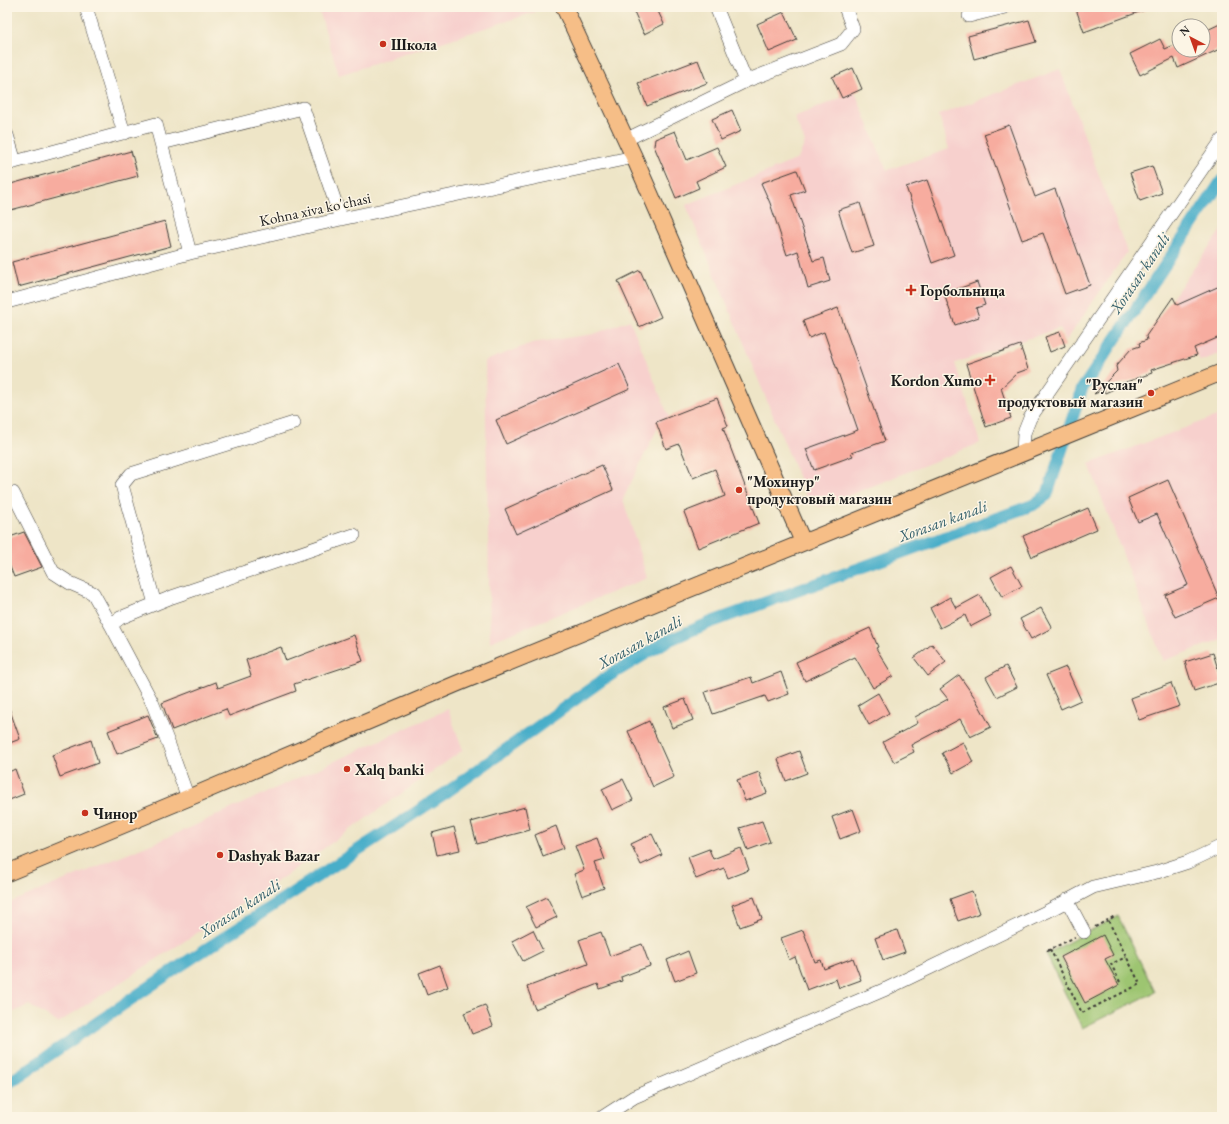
<svg xmlns="http://www.w3.org/2000/svg" width="1229" height="1124" font-family="'EB Garamond',serif">
<style>
.built{fill:#f7d0cd}
.green{fill:#9dc571;stroke:#5c7046}
.lines{fill:none;stroke-linecap:round;stroke-linejoin:round}
.canal{stroke:#4aaec9;stroke-width:12}
.building{fill:#f7ac9f}
.minor-casing{stroke:#3c3a36;stroke-width:14}
.major-casing{stroke:#3c3a36;stroke-width:18}
.path{stroke:#3c3a36;stroke-width:2;stroke-dasharray:3 3;stroke-linecap:butt}
.minor{stroke:#fff;stroke-width:13}
.major{stroke:#f6be87;stroke-width:16}
.poi-dot{fill:#c8321e;stroke:#fcf5e5;stroke-width:1.5}
.labels{text-anchor:middle;dominant-baseline:central;stroke-width:3;stroke-linejoin:round;paint-order:stroke}
.poi-label{font-size:15px;font-weight:bold;fill:#1c1c1c;stroke:#fcf5e5;text-anchor:start}
.street-label{font-size:15px;fill:#1c1c1c;stroke:#fcf5e5}
.water-label{font-size:16px;font-style:italic;fill:#315e6a;stroke:#fcf5e5}
</style>
<rect width="100%" height="100%" fill="#fcf5e5"/>
<filter id="ink" filterUnits="userSpaceOnUse"><feTurbulence type="fractalNoise" baseFrequency=".025" numOctaves="2"/><feDisplacementMap in="SourceGraphic" scale="8" xChannelSelector="R" yChannelSelector="G"/><feConvolveMatrix kernelMatrix="1 2 1 2 8 2 1 2 1" color-interpolation-filters="sRGB"/></filter>
<filter id="wash" filterUnits="userSpaceOnUse"><feTurbulence type="fractalNoise" baseFrequency=".012" numOctaves="4" result="noise"/><feDisplacementMap in="SourceGraphic" scale="16" xChannelSelector="R" yChannelSelector="G"/><feGaussianBlur stdDeviation="0.9" result="paint"/><feColorMatrix in="noise" values="0 0 0 0 0 0 0 0 0 0 0 0 0 0 0 0 0 1.4 0 .05"/><feComposite in="paint" operator="in"/></filter>
<g filter="url(#wash)">
<rect width="100%" height="100%" fill="#eee5c7"/>
<path class="built" d="M318,7H533L535,12L339,75Z
M1060,69L1127,252L1066,341L1060,328L955,363L980,443L820,507L808,500L686,205L798,159L805,142L794,117L855,92L887,170L949,149L939,115Z
M1222,229V353L1200,361L1173,297Z
M630,320L669,417L656,422L658,427L623,499L647,578L490,642L485,361L532,343L594,334Z
M1222,414V639L1163,661L1089,464Z
M448,709L463,750L279,880L58,1023L29,1005L7,1015V904L185,830Z"/>
<path class="green" d="M1118,916L1155,992L1082,1028L1046,954Z"/>
<g class="lines">
<path class="canal" d="M7,1084L177,968L447,792L604,679L667,641L709,623L1033,505L1047,495L1082,389L1222,180"/>
</g>
<g id="blocks">
<path class="building" d="M632,7H656L664,24L644,34Z
M1082,7H1150V8L1084,32L1076,9Z
M784,12L797,40L769,52L757,24Z
M1029,20L1036,42L974,59L968,36Z
M1222,23V48L1178,68L1174,58L1140,75L1130,54L1160,39L1165,49L1179,43V50H1203V32Z
M698,60L707,83L647,106L638,83Z
M853,68L862,89L842,98L832,77Z
M732,110L741,131L721,140L712,119Z
M1009,125L1035,197L1055,189L1090,285L1065,294L1043,233L1022,240L984,134Z
M675,131L687,160L717,147L726,167L696,181L699,188L676,198L654,146L655,139Z
M131,151L138,176L7,211V185Z
M1152,166L1162,193L1140,201L1130,173Z
M797,170L805,190L791,195L813,261L824,258L830,281L808,288L798,251L787,255L770,203L761,183Z
M927,180L954,255L932,263L906,187Z
M860,203L874,246L852,253L838,210Z
M165,221L171,246L18,287L12,262Z
M640,270L661,317L639,327L618,281Z
M977,282L985,305L976,308L979,317L955,325L944,294Z
M1222,285V336L1194,348L1197,355L1151,370L1152,373L1115,386L1116,388L1105,393L1104,390L1094,394L1117,371L1116,366L1131,349L1140,346L1139,343L1147,340L1146,336L1173,297L1177,305Z
M838,308L885,441L851,453L853,456L814,470L806,449L858,430L824,332L809,338L803,321Z
M1060,332L1065,346L1050,352L1045,337Z
M1020,345L1028,369L1017,373L1001,388L1011,418L986,427L966,364Z
M619,364L630,389L506,444L496,420Z
M717,398L728,426L723,428L759,523L698,548L684,512L725,496L715,469L693,478L679,444L666,449L656,422Z
M602,465L613,490L516,534L505,509Z
M1168,480L1219,598L1175,617L1165,595L1188,585L1157,514L1138,522L1128,498Z
M1088,508L1097,529L1032,557L1023,536Z
M24,532L42,567L14,577L7,559V538Z
M1011,566L1022,586L1002,597L991,577Z
M980,595L991,616L970,627L965,615L940,628L930,608L950,597L956,608Z
M1041,608L1052,628L1031,639L1020,619Z
M870,628L878,647L876,648L893,676L873,688L855,657L805,681L796,662Z
M354,635L363,661L294,684L296,691L229,716L226,709L172,730L162,703L216,682L218,688L251,676L246,660L281,647L286,661Z
M932,644L946,662L928,676L914,658Z
M1213,653L1222,682L1194,691L1185,662Z
M1006,666L1017,687L997,697L986,677Z
M1066,667L1081,700L1061,709L1046,675Z
M781,672L789,694L768,702L765,696L713,714L705,692L751,677L753,683Z
M959,675L975,698L991,727L970,737L960,719L911,745L914,752L894,762L883,742L918,723L915,717L948,699L940,689Z
M1171,683L1180,706L1139,720L1131,698Z
M878,693L889,713L869,725L858,705Z
M685,699L693,720L672,728L664,707Z
M7,705H8L20,739L7,744Z
M148,715L158,739L117,754L108,731Z
M649,721L674,777L653,787L628,731Z
M91,740L98,763L60,777L52,755Z
M963,742L973,762L953,773L942,753Z
M799,751L807,773L786,781L778,759Z
M15,769L24,794L7,801V773Z
M759,772L767,793L745,801L737,780Z
M623,779L633,800L612,810L602,789Z
M525,807L530,830L477,844L471,822Z
M853,809L861,831L840,839L832,817Z
M762,821L770,842L748,850L740,828Z
M556,826L564,848L543,856L535,835Z
M454,827L460,850L437,855L432,833Z
M652,834L662,855L641,865L631,844Z
M597,838L605,860L595,863L604,888L582,896L574,874L584,870L575,846Z
M741,848L749,870L728,878L724,868L696,879L688,857L709,849L713,859Z
M972,891L980,913L958,921L950,899Z
M547,897L557,917L536,927L526,907Z
M754,897L762,919L740,927L732,905Z
M533,930L543,951L523,961L512,941Z
M803,930L815,962L821,960L824,969L853,958L861,980L839,988L836,979L807,990L795,957L789,960L781,938Z
M897,930L905,952L883,960L875,938Z
M601,932L610,956L642,944L650,966L621,977L622,981L600,989L598,984L535,1009L527,987L588,964L579,940Z
M1103,935L1113,955L1105,959L1119,985L1085,1003L1061,957Z
M688,951L696,973L675,981L667,960Z
M440,965L448,987L427,995L419,973Z
M485,1005L493,1026L472,1034L464,1013Z"/>
</g>
</g>
<g filter="url(#ink)">
<use href="#blocks" fill-opacity="0" stroke="#3c3a36" stroke-width="1"/>
<g class="lines">
<defs>
<path id="minor" d="M86,7L124,133
M716,7L746,81
M969,16L1005,7
M7,135L15,162
M625,140L746,81L841,44L853,29L845,7
M162,143L303,108L341,219
M7,164L156,124L190,253
M7,302L190,253L341,219L634,157
M1023,453L1024,433L1030,418L1222,140
M13,493L53,572L70,583L93,593L111,625
M155,604L122,485L131,474L294,423
M188,798L169,745L152,702L111,625L120,618L172,597L354,535
M1067,900L1084,932
M603,1117L634,1097L886,989L1046,912L1093,887L1157,872L1188,862L1222,846"/>
<path id="major" d="M564,7L634,157L803,542
M7,873L188,798L456,684L1222,372"/>
</defs>
<use href="#minor" class="minor-casing"/>
<use href="#major" class="major-casing"/>
<path class="path" d="M1095,927L1115,916
M1050,949L1082,1013L1140,984L1108,920
M1047,951L1075,937
M1120,982L1111,964L1126,957"/>
<use href="#minor" class="minor"/>
<use href="#major" class="major"/>
</g>
</g>
<g class="poi-dot">
<circle cx="383" cy="44" r="4"/>
<path d="M909 284h4v4h4v4h-4v4h-4v-4h-4v-4h4z"/>
<path d="M988 374h4v4h4v4h-4v4h-4v-4h-4v-4h4z"/>
<circle cx="1151" cy="393" r="4"/>
<circle cx="739" cy="490" r="4"/>
<circle cx="347" cy="769" r="4"/>
<circle cx="85" cy="813" r="4"/>
<circle cx="220" cy="855" r="4"/>
</g>
<g class="labels">
<g class="poi-label">
<text x="391" y="44">Школа</text>
<text x="920" y="290">Горбольница</text>
<text x="982" y="380" text-anchor="end">Kordon Xumo</text>
<text x="1143" y="384" text-anchor="end">"Руслан"<tspan x="1143" dy="17">продуктовый магазин</tspan></text>
<text x="747" y="481">"Мохинур"<tspan x="747" dy="17">продуктовый магазин</tspan></text>
<text x="355" y="769">Xalq banki</text>
<text x="93" y="813">Чинор</text>
<text x="228" y="855">Dashyak Bazar</text>
</g>
<g class="street-label">
<text transform="translate(315 209) rotate(-12)">Kohna xiva ko'chasi</text>
</g>
<g class="water-label">
<text transform="translate(1140 273) rotate(-56)">Xorasan kanali</text>
<text transform="translate(943 521) rotate(-20)">Xorasan kanali</text>
<text transform="translate(640 642) rotate(-29)">Xorasan kanali</text>
<text transform="translate(240 908) rotate(-33)">Xorasan kanali</text>
</g>
</g>
<rect width="1229" height="1124" fill="none" stroke="#fcf5e5" stroke-width="24"/>
<g transform="translate(1191 38) rotate(319)"><circle r="19" fill="#fcf5e5" stroke="#a29e95"/>
<path d="M0-3L7 15L0 10L-7 15Z" fill="#c8321e"/>
<text y="-6" font-size="11" font-weight="bold" text-anchor="middle" fill="#1c1c1c">N</text>
</g>
</svg>
